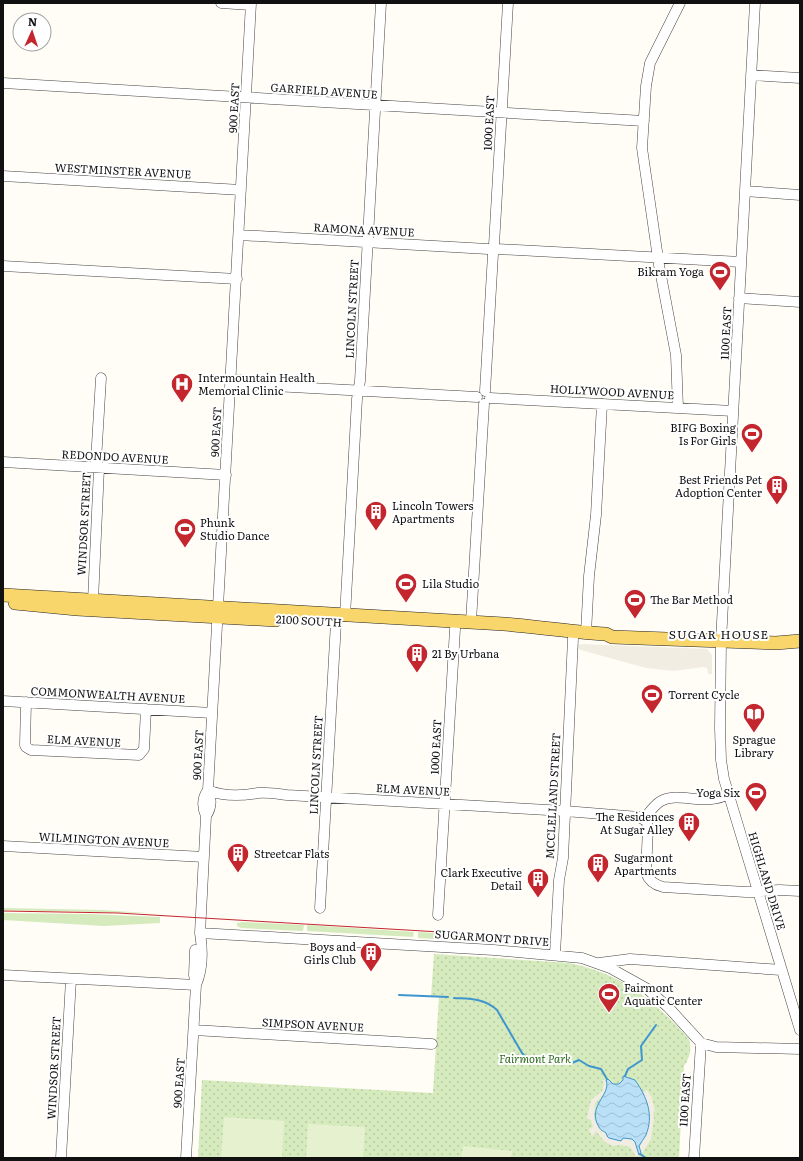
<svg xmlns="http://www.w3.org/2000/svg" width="803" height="1161" font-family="Literata,serif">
<defs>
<pattern id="park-dots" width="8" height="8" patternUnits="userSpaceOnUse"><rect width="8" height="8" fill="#d5ebbd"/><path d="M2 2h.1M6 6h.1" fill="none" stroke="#b6c8a1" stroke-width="1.8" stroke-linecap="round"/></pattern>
<pattern id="water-waves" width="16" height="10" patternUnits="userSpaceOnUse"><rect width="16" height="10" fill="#b9e0f7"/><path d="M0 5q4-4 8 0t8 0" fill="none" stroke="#9ebfd3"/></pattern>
</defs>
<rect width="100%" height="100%" fill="#fffdf5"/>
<!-- park -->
<path fill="url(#park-dots)" d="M434,954L569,963C622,974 653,999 689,1039C692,1048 690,1058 684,1066L679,1158H198L202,1080L433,1093L439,997L431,996Z"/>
<!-- garden -->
<path fill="#d5ebbd" d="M3,908L102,910L161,914C108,911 56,912 3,910Z
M3,913L89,914L160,917V923L104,926L3,920Z
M243,922L304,925L303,931L241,928L237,926V923Z
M307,925L414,932L413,937L307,931Z
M418,932L453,934L505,943L418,938Z"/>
<!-- pitch -->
<path fill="#e6f2cf" d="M224,1117L284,1121L282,1158H221Z
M308,1124L365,1127L363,1158H306Z
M463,1146L512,1151L511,1158H461Z"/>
<!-- plaza -->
<path fill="#f1ede2" d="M582,644L707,649L712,655V674H708L707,668L704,667L673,671L646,668L577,649L578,645Z
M602,1080H606L607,1087L602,1096L595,1103L594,1118L600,1130L606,1134V1136L609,1138L619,1141L626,1138L634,1141L639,1155L636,1157L630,1147L621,1145L613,1146L605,1142L596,1131L592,1137L590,1132L589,1129L593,1127L591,1120L587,1118L591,1100L602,1091L604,1084Z
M647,1090L652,1098L655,1111L653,1112L654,1119L651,1139L642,1154L639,1146L646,1135L649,1118L648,1106L643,1093Z"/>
<!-- water -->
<path fill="url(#water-waves)" stroke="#3f96cf" d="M623,1076L635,1080C647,1097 654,1115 646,1135C644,1139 641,1142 639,1146L641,1153L639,1155L635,1142L632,1139L623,1138L621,1141L609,1138C607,1137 607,1135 606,1133C604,1131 601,1131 599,1127C586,1106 612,1095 606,1080L608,1079L613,1084H619L623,1080Z"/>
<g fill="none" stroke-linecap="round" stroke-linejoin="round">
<!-- stream -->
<path stroke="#3f96cf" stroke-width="2" d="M399,995L448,997
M454,998C470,999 484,998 497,1010L522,1053L530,1062L572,1063L579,1060L589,1066L601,1069L607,1079
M625,1076L628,1069L642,1060L641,1046L656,1025
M640,1154L646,1158"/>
<!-- minor casing -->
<g stroke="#444" stroke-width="11">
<path id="minor" d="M221,3L251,5
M755,3L721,641L720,728L721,760L724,779L800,1030
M751,75L800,78
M3,83L644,121
M3,176L241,190
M745,191L800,195
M239,235L488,249
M494,245L508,3
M498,249L741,262
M3,266L237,279
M739,298L800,302
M231,379L251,381L255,385
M231,388H251L255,385L477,397
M485,391L493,254
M490,398L733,411
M678,408L676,355L659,265L642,148L646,86L650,63L680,3
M3,462L226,475
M93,601L99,468L96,461L101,378
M345,616L357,399L360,381L381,3
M471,622L484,404
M586,633L589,576L596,515L602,404
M3,701L212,713
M26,702L25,745L26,747L31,750L139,755L144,749L146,709
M208,790C224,797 241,796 258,793C267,792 278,794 287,795L565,811L639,817L646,821L648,827L646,873C649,881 655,885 663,887L746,892L779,890L800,891
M206,816C212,807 212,799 208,790L251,3
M644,819C649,813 654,805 661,801C679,791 706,807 728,794
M3,846L204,857
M320,908L336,622
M438,915L455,629
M200,933L494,950L582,958L610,968L646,988L668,1007L701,1043L716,1047L800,1049
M195,950L194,975L196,985
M555,954L559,880L563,858L573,638
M599,963L630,959L781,970
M3,975L196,985
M194,1030L432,1044
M61,1158L71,979
M186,1158L196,985C203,969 203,951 200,933L206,816C202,807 202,798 208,790
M694,1158L701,1043"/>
</g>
<!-- major casing -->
<g stroke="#222" stroke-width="14">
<path id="major" d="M3,595L504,624C538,627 572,632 606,634L612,637L776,643L800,641
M15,603L77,609L276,620"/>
</g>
<!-- minor -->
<use href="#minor" stroke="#fff" stroke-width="10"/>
<!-- major -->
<use href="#major" stroke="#f9d66b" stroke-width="13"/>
<!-- tram -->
<path stroke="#c4262e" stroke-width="1" d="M3,911L118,913L542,938"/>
</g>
<!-- icons -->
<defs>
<g id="stadium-pin" transform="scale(1.15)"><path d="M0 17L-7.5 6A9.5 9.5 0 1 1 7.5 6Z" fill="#c4262e" stroke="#fff"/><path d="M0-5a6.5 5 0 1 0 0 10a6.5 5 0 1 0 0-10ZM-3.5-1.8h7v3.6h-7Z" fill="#fff"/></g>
<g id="hospital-pin" transform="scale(1.15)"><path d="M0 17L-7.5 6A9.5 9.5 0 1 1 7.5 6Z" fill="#c4262e" stroke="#fff"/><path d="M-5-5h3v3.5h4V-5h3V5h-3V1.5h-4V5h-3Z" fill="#fff"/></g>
<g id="building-pin" transform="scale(1.15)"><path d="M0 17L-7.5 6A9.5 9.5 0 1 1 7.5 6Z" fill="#c4262e" stroke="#fff"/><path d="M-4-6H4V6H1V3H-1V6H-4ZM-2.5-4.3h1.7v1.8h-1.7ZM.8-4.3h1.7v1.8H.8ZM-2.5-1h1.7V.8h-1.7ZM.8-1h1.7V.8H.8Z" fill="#fff"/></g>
<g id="library-pin" transform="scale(1.15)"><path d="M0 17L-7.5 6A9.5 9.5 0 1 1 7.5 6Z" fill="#c4262e" stroke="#fff"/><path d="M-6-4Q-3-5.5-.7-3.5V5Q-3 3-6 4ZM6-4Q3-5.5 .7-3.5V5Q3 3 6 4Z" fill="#fff"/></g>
</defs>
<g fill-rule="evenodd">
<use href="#stadium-pin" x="720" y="272"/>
<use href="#hospital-pin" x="182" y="384"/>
<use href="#stadium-pin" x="752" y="434"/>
<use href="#building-pin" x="777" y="486"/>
<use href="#building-pin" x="376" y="512"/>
<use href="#stadium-pin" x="185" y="529"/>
<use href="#stadium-pin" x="406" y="584"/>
<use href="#stadium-pin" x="635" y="600"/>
<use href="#building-pin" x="417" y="654"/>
<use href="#stadium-pin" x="652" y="695"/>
<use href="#library-pin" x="754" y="714"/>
<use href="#stadium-pin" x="756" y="793"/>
<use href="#building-pin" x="689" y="823"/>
<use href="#building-pin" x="238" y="854"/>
<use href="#building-pin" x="598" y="864"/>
<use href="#building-pin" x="538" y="879"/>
<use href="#building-pin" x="371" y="953"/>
<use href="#stadium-pin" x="609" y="994"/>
</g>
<g text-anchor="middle" stroke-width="4" stroke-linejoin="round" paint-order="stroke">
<!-- street labels -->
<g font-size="11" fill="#111" stroke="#fff">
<text transform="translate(324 91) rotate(4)" y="4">GARFIELD AVENUE</text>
<text transform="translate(234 108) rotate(-87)" y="4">900 EAST</text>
<text transform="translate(489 123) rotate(-87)" y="4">1000 EAST</text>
<text transform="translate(123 171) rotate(3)" y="4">WESTMINSTER AVENUE</text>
<text transform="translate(364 230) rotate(3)" y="4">RAMONA AVENUE</text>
<text transform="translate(352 309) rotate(-87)" y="4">LINCOLN STREET</text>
<text transform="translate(726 333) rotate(-87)" y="4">1100 EAST</text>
<text transform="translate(612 392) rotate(3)" y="4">HOLLYWOOD AVENUE</text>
<text transform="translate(216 432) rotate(-87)" y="4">900 EAST</text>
<text transform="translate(115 457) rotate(3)" y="4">REDONDO AVENUE</text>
<text transform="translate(84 524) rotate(-87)" y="4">WINDSOR STREET</text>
<text transform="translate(309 621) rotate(3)" y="4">2100 SOUTH</text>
<text transform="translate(108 695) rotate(3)" y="4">COMMONWEALTH AVENUE</text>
<text transform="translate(84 741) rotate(3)" y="4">ELM AVENUE</text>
<text transform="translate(436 747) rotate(-87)" y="4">1000 EAST</text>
<text transform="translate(198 755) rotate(-87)" y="4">900 EAST</text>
<text transform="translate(316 765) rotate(-87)" y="4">LINCOLN STREET</text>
<text transform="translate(413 790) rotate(3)" y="4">ELM AVENUE</text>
<text transform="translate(553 796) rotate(-87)" y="4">MCCLELLAND STREET</text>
<text transform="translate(104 840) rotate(3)" y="4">WILMINGTON AVENUE</text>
<text transform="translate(767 881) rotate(73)" y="4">HIGHLAND DRIVE</text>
<text transform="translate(492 938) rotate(4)" y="4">SUGARMONT DRIVE</text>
<text transform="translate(313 1025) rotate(3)" y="4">SIMPSON AVENUE</text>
<text transform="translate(54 1068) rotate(-87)" y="4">WINDSOR STREET</text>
<text transform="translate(179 1083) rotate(-86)" y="4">900 EAST</text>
<text transform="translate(685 1100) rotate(-86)" y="4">1100 EAST</text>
</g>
<!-- poi labels -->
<g font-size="11" fill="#111" stroke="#fff" text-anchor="start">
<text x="704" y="276" text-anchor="end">Bikram Yoga</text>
<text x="198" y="382">Intermountain Health<tspan x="198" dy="13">Memorial Clinic</tspan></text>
<text x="736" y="432" text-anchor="end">BIFG Boxing<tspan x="736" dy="13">Is For Girls</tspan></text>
<text x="762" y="484" text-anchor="end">Best Friends Pet<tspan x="762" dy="13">Adoption Center</tspan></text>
<text x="392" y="510">Lincoln Towers<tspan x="392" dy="13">Apartments</tspan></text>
<text x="200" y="527">Phunk<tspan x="200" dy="13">Studio Dance</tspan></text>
<text x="422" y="588">Lila Studio</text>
<text x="650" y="604">The Bar Method</text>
<text x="432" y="658">21 By Urbana</text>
<text x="668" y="699">Torrent Cycle</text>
<text x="754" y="744" text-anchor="middle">Sprague<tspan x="754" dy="13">Library</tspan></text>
<text x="740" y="797" text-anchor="end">Yoga Six</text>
<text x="674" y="821" text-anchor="end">The Residences<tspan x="674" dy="13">At Sugar Alley</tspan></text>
<text x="254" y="858">Streetcar Flats</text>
<text x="614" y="862">Sugarmont<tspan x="614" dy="13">Apartments</tspan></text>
<text x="522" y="877" text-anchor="end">Clark Executive<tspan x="522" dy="13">Detail</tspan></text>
<text x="356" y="951" text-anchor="end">Boys and<tspan x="356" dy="13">Girls Club</tspan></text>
<text x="624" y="992">Fairmont<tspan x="624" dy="13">Aquatic Center</tspan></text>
</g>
<!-- park labels -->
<g font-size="11" font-style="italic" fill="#2f6b1f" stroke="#fff">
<text x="535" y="1063">Fairmont Park</text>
</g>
<!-- neighbourhood labels -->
<g font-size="12" letter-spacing="1" fill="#111" stroke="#fff">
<text x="719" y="639">SUGAR HOUSE</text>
</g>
</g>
<!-- border -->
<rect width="803" height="1161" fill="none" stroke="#111111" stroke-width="8"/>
<!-- north arrow -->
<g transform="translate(32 32) rotate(3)"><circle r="19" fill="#ffffff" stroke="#a0a0a0"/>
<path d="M0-3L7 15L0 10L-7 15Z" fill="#c4262e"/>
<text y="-6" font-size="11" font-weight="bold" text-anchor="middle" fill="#111111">N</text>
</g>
</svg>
